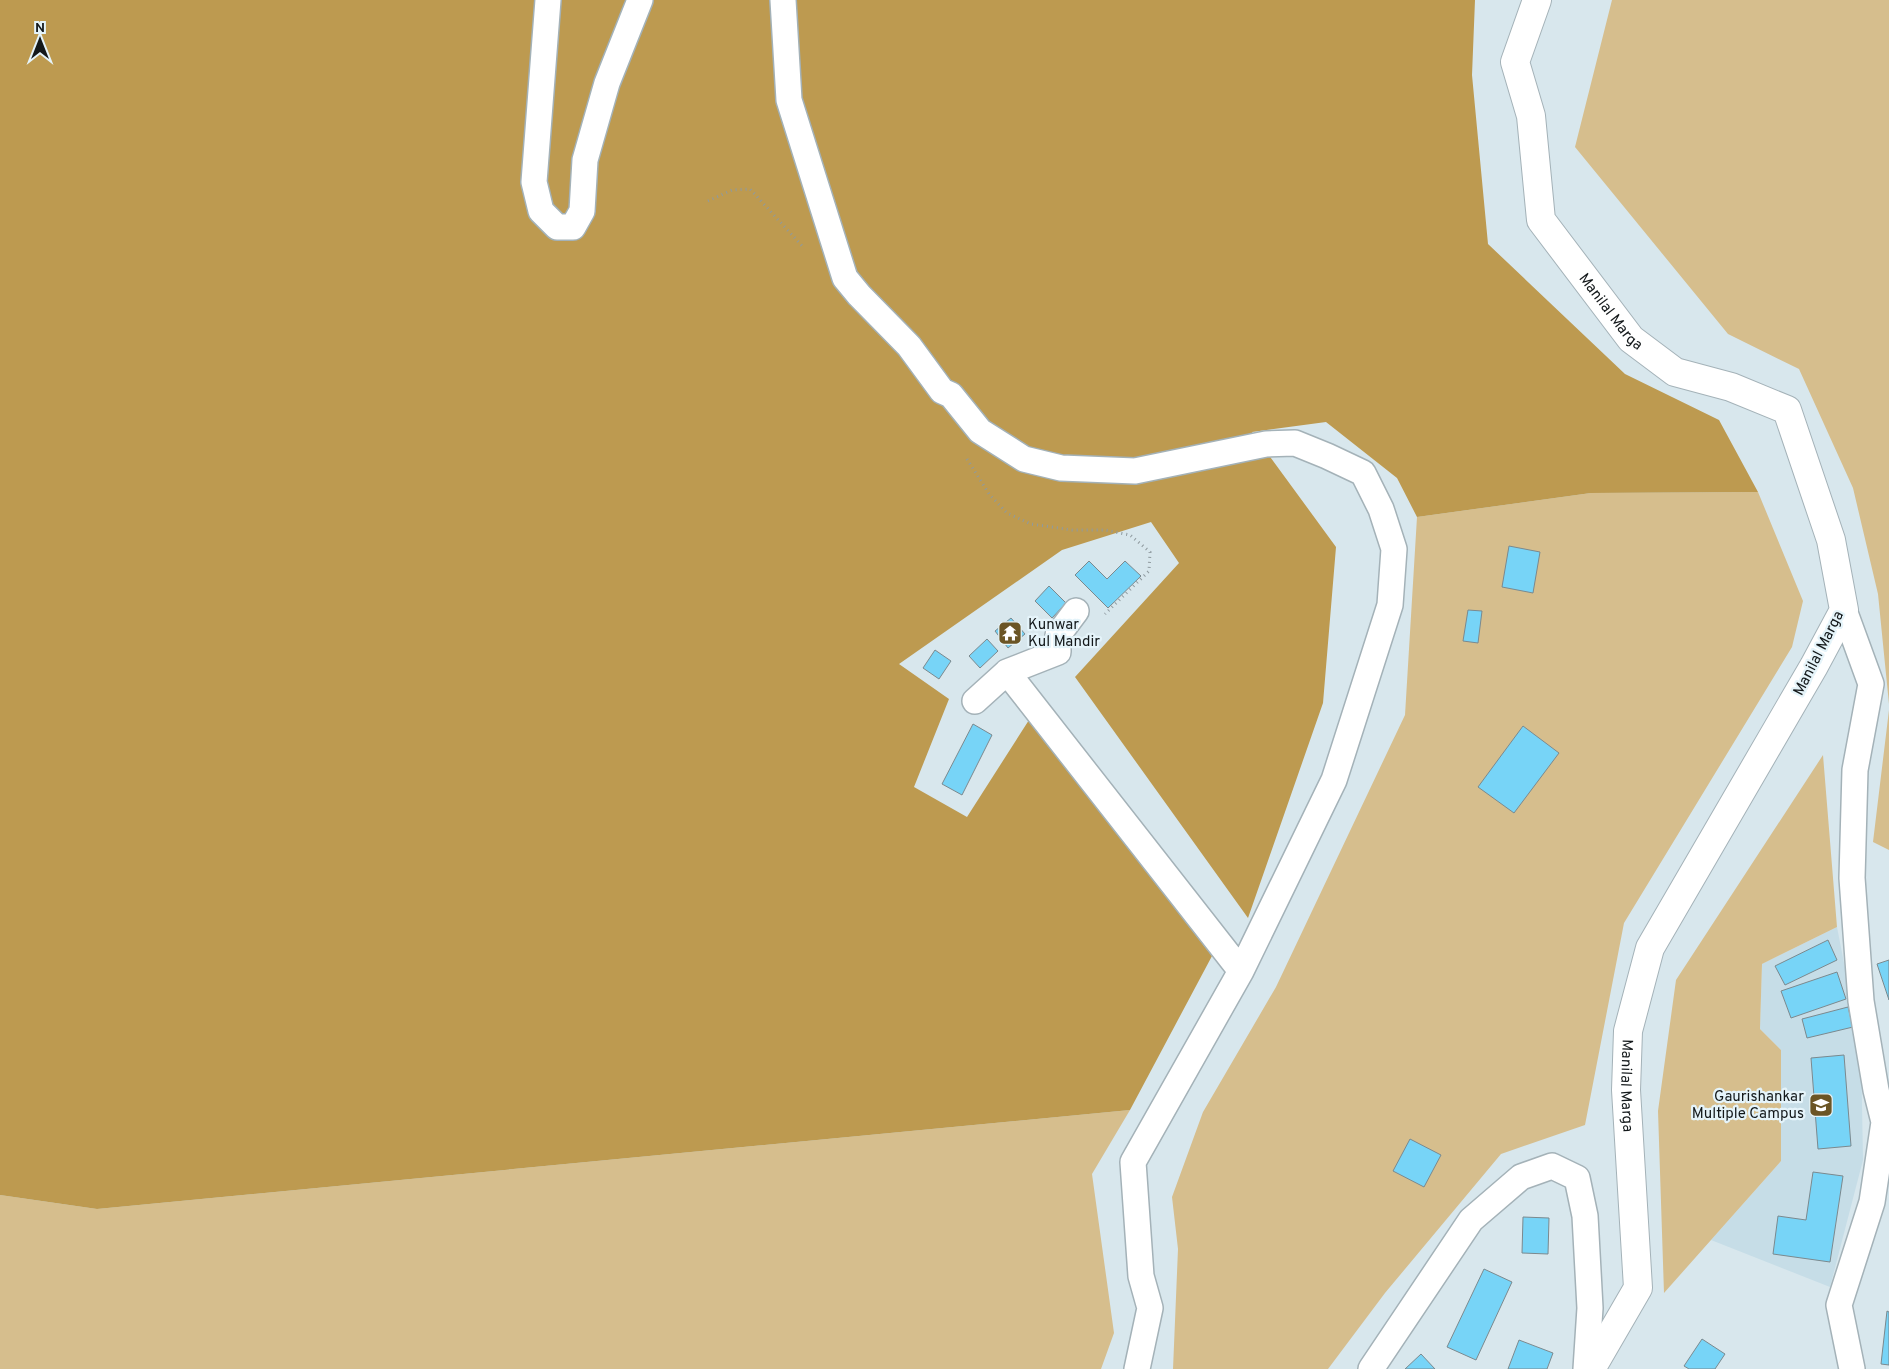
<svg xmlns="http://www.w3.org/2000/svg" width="1889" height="1369" font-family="Overpass,sans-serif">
<rect width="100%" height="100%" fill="#d8e7ed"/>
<!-- built -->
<path fill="#c6dde7" d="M1837,927L1861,1050L1863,1160L1830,1287L1711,1240L1781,1161V1050L1760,1029L1762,964Z"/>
<!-- green -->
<path fill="#d6be8d" d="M1612,0H1889V704L1878,594L1853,488L1799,369L1728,334L1575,147Z
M1758,492L1803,601L1792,647L1624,923L1585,1125L1501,1154L1385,1293L1328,1369H1173L1178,1249L1172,1197L1203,1112L1276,987L1405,715L1417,517L1591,493Z
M1889,710V850L1873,842Z
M1823,755L1837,927L1762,964L1760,1029L1781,1050V1161L1664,1293L1658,1111L1676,980Z
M1130,1110L1092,1174L1114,1333L1101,1369H0V1195L97,1209Z"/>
<!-- forest -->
<path fill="#bd9a50" d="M0,0H1475L1472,75L1488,244L1625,374L1719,420L1758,492L1591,493L1417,517L1397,478L1326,422L1252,432L1336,547L1323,703L1248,918L1075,677L1179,563L1151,522L1062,550L899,664L949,699L914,787L967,817L1029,720L1212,956L1130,1110L97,1209L0,1195Z"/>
<!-- building -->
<path fill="#77d4f7" stroke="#7b898e" d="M1509,546L1540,552L1533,593L1502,587Z
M1089,561L1107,579L1125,561L1141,576L1108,608L1075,575Z
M1049,586L1066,603L1052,618L1035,601Z
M1468,610L1482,611L1478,643L1463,641Z
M1011,618L1025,634L1008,648L995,631Z
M987,639L998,651L980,668L969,656Z
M935,650L951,661L939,679L923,668Z
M973,724L992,735L962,795L942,784Z
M1523,726L1559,753L1514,813L1478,787Z
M1828,940L1837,960L1785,985L1775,966Z
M1889,960V1000L1877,964Z
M1837,972L1846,999L1791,1018L1781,991Z
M1848,1007L1853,1027L1807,1038L1802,1019Z
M1844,1055L1851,1146L1818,1149L1811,1058Z
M1410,1139L1441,1155L1424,1187L1393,1171Z
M1813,1172L1843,1176L1830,1262L1773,1254L1778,1216L1806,1220Z
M1523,1217L1549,1218L1548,1254L1522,1253Z
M1484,1269L1512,1282L1476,1360L1447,1347Z
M1887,1311L1889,1312V1365L1881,1364Z
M1702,1339L1725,1354L1715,1369H1689L1684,1366Z
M1519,1340L1553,1353L1547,1369H1508Z
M1421,1354L1435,1369H1405Z"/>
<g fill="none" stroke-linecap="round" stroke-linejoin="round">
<!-- street casing -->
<g stroke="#a4b2b8" stroke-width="28">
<path id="street" d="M548,0L534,182L541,211L557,227H573L582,211L585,160L607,83L640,0
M783,0L789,100L845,278L859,295L909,346L942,391L951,395L980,431L1024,459L1061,468L1135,471L1266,444L1295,443L1327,456L1363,473L1381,509L1394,549L1390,605L1334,780L1241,971L1133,1162L1141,1276L1150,1308L1137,1369
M1844,610L1871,684L1855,770L1852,878L1861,1001L1876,1090L1884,1122L1872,1202L1839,1305L1852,1369
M1007,672L1058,652V635L1076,611
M975,701L1007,672L1241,971
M1371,1369L1471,1220L1521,1177L1552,1166L1577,1178L1585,1216L1590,1308L1586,1369"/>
</g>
<!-- secondary casing -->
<g stroke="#a4b2b8" stroke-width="30">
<g id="secondary">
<path id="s1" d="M1537,0L1515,62L1531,116L1541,220L1631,339L1675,372L1731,387L1787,410L1831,540L1844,610L1814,666L1650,948L1628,1031L1626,1090L1638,1288L1591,1369"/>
</g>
</g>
<!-- path -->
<path stroke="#8f9a9f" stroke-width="3" stroke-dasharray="1 4" stroke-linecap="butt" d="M708,201L732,190L750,189L804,248
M967,459L989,494L1007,513L1031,524L1072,530H1105L1130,535L1150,552L1149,571L1105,614"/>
<!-- street -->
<use href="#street" stroke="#fff" stroke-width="25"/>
<!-- secondary -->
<use href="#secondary" stroke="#fff" stroke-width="28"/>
</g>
<!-- icons -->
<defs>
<g id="temple-square" transform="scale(1.25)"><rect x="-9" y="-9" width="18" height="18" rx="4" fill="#6b5525" stroke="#e5f4fa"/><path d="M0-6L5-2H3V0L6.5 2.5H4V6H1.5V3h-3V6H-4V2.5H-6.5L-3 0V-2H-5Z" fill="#fff"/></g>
<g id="university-square" transform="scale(1.25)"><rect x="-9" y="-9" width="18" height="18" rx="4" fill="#6b5525" stroke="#e5f4fa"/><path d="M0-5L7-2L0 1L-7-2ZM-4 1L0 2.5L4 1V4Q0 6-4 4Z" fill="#fff"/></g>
</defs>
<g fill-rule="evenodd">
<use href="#temple-square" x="1010" y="633"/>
<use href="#university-square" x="1821" y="1105"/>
</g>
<g text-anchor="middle" stroke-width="4.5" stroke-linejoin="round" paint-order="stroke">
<!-- street labels -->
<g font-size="15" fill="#13181a" stroke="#e5f4fa">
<text dy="5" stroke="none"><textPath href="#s1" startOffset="342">Manilal Marga</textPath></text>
<text transform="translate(1818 653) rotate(-63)" y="5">Manilal Marga</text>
<text dy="5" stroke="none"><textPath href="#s1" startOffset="1288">Manilal Marga</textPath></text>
</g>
<!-- poi labels -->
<g font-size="15" fill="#13181a" stroke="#e5f4fa" text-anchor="start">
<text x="1028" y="629">Kunwar<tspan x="1028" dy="17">Kul Mandir</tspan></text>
<text x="1804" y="1101" text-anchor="end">Gaurishankar<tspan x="1804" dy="17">Multiple Campus</tspan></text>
</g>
</g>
<!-- north arrow -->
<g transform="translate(40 40)" stroke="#e5f4fa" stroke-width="4" paint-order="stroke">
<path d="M0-4L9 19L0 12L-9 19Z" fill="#13181a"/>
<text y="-8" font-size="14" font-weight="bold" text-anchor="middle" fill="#13181a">N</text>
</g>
</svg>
